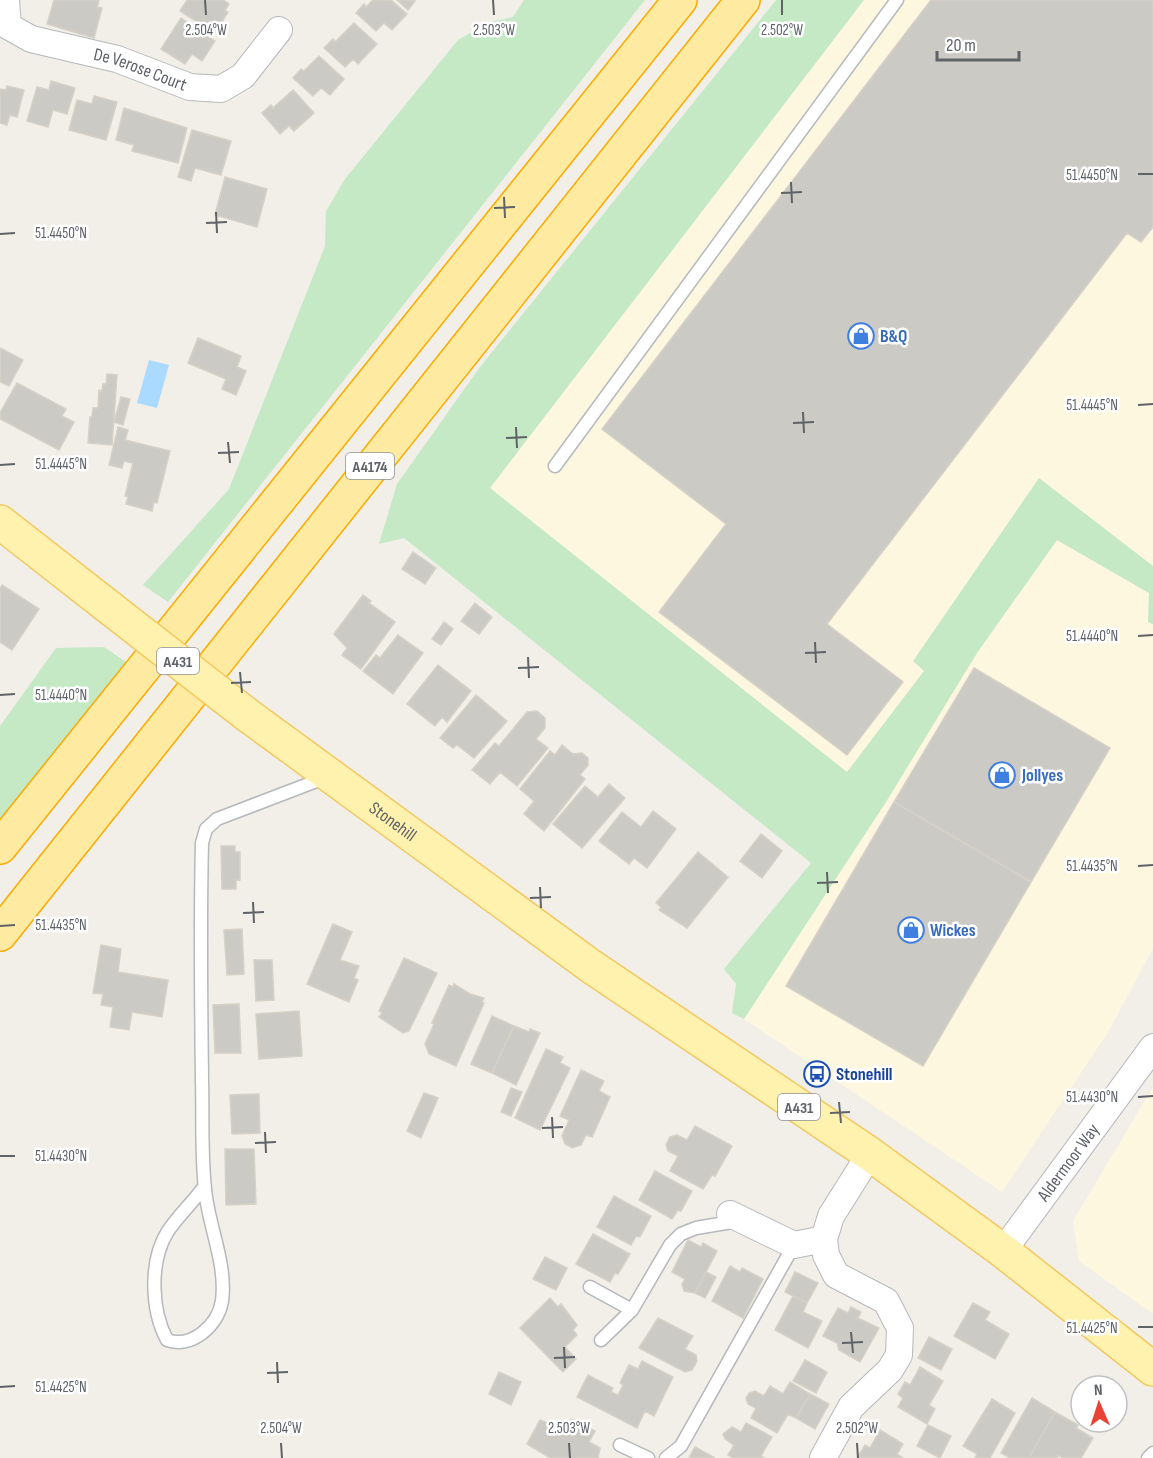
<svg xmlns="http://www.w3.org/2000/svg" width="1153" height="1458" font-family="'Sofia Sans Condensed',sans-serif">
<rect width="100%" height="100%" fill="#f1efe8"/>
<!-- commercial -->
<path fill="#fef7e0" d="M864,0H1153V566L1039,479L914,660L924,671L847,773L490,488Z
M1057,540L1149,593L1148,621L1153,624V948L1110,1029L1002,1192L744,1019L886,802L977,653Z
M1153,1087V1314L1079,1261L1073,1221Z"/>
<!-- green -->
<path fill="#c5e8c5" d="M524,0H645L168,602L143,585L229,489L325,246L326,211L345,179L458,40L490,22L513,17Z
M776,0H864L490,488L847,772L924,671L913,661L1039,478L1153,566V624L1148,622L1149,593L1057,540L977,653L886,802L744,1019L732,1013L736,984L724,969L811,863L404,538L379,544L397,484L480,367Z
M104,647L126,662L0,821V726L56,648Z"/>
<!-- water -->
<path fill="#aadaff" d="M149,360L169,365L157,408L137,403Z"/>
<!-- building -->
<path fill="#cccac5" stroke="#d6d1c6" stroke-width="1.5" d="M54,0H99L97,7L102,8L94,38L47,24Z
M187,0H223L229,4L225,10L228,12L217,30L211,31L180,11Z
M373,0H391L407,14L392,30L384,23L376,31L356,13L364,4L366,7Z
M397,0H414L415,1L408,10Z
M931,0H1153V227L1141,242L1127,233L827,624L903,682L847,755L659,612L726,524L602,429Z
M181,18L215,41L202,61L192,54L185,64L161,49Z
M354,23L377,44L358,64L353,59L345,67L324,48L333,39L335,42Z
M319,56L344,79L330,95L321,88L313,96L293,78L301,69L304,71Z
M51,81L75,88L67,114L53,110L48,127L27,121L37,87L49,90Z
M7,86L24,90L17,117L10,115L7,125L0,123V89L6,90Z
M293,90L314,113L294,131L289,126L280,134L262,113L271,105L273,108Z
M94,96L117,102L106,140L69,130L77,100L92,104Z
M124,108L187,128L178,163L132,151L134,145L116,140Z
M192,130L231,141L221,175L195,168L191,181L178,177Z
M225,177L267,189L257,227L215,215Z
M198,338L241,356L237,367L246,371L236,395L222,389L226,379L188,363Z
M0,348L23,360L9,386L0,382Z
M107,374L117,375L112,445L88,443L90,417H92L93,408H98L99,390L102,391L103,384H106Z
M17,383L66,409L62,416L74,422L59,450L0,419V413Z
M121,397L130,399L123,425L114,422Z
M118,427L128,430L125,440L170,451L157,503L154,502L152,511L126,504L128,497L125,496L133,463L124,461L122,468L109,465Z
M413,552L436,568L425,584L402,569Z
M2,585L39,609L12,650L0,642V589Z
M363,595L371,601L369,603L395,622L361,669L342,655L347,648L334,634Z
M475,603L492,617L479,634L461,621Z
M444,622L453,629L441,645L432,639Z
M398,635L423,653L393,694L363,671L376,655L380,658Z
M438,665L471,691L447,722L442,717L435,726L407,704Z
M974,668L1110,748L1031,882L894,802Z
M476,695L507,721L474,758L457,745L453,748L440,738Z
M537,711L545,718V728L536,739L548,748L517,786L500,772L490,784L472,770L495,743L499,746L527,712Z
M562,745L573,754L582,753L588,758V765L580,775L585,779L544,831L524,814L534,801L520,789L550,751L555,755Z
M609,784L625,798L582,848L553,824L585,786L598,797Z
M894,802L1031,882L923,1066L786,986Z
M653,811L676,829L647,868L634,858L629,864L599,841L622,812L641,827Z
M761,834L782,851L762,878L740,861Z
M221,846H235V852H240V880H236V889H222Z
M698,852L728,877L687,928L659,910L661,907L656,903Z
M333,924L352,932L340,960L359,966L354,978L358,980L349,1002L307,984Z
M242,929L244,974L227,975L224,930Z
M101,945L121,949L118,972L168,980L162,1017L132,1012L129,1030L110,1027L113,1007L101,1005L103,994L93,993Z
M404,958L437,973L409,1031L403,1033L379,1017L382,1013L379,1011Z
M254,960H272L274,1000L256,1001Z
M454,984L470,994L484,998L482,1002L484,1003L456,1066L429,1054L425,1044L434,1024L432,1023L449,985L453,987Z
M239,1004L241,1053H215L213,1005Z
M299,1011L302,1056L259,1059L256,1014Z
M492,1016L514,1026L492,1073L471,1064Z
M514,1026L529,1032L530,1029L540,1033L516,1085L492,1073Z
M546,1049L563,1057L560,1063L570,1068L540,1130L515,1118Z
M581,1070L604,1081L599,1091L610,1097L592,1137L586,1135L581,1145L572,1148L565,1144L562,1136L569,1120L560,1116Z
M511,1088L522,1092L511,1116L501,1112Z
M424,1093L438,1098L421,1138L407,1131Z
M259,1094L260,1133L232,1134L230,1095Z
M695,1126L732,1146L715,1176L712,1175L703,1189L670,1171L678,1156L668,1151L666,1145L670,1137L677,1135L687,1140Z
M225,1149H254L256,1204L226,1205Z
M655,1171L692,1191L681,1211L678,1210L672,1219L639,1200Z
M614,1196L651,1216L640,1237L636,1236L631,1245L597,1227Z
M593,1234L630,1254L618,1274L615,1273L610,1282L576,1264Z
M688,1240L701,1247L703,1243L717,1251L695,1293L684,1291L682,1284L685,1279L672,1272Z
M545,1257L567,1268L556,1290L533,1279Z
M730,1266L740,1272L742,1268L763,1279L743,1318L712,1301Z
M706,1272L716,1277L705,1298L695,1293Z
M795,1272L818,1283L807,1303L785,1292Z
M793,1296L807,1303L803,1312L822,1321L808,1348L775,1330Z
M550,1298L558,1307L561,1304L577,1325L573,1330L577,1335L565,1347L576,1359L563,1372L520,1328Z
M973,1303L990,1312L985,1320L1009,1334L995,1359L954,1336Z
M851,1307L861,1312L858,1318L879,1328L860,1362L839,1350L837,1343L823,1336L838,1308L848,1313Z
M658,1318L693,1336L685,1349L696,1355L697,1361L692,1370L685,1372L639,1348Z
M929,1337L952,1349L941,1370L918,1358Z
M805,1360L827,1372L816,1393L793,1381Z
M642,1361L673,1377L654,1416L645,1411L637,1428L577,1397L588,1375L613,1388L611,1392L618,1395L623,1385L620,1383L629,1365L638,1369Z
M920,1367L943,1381L929,1405L935,1409L927,1424L898,1407L903,1398L898,1394L905,1382L910,1385Z
M499,1372L521,1382L511,1405L489,1394Z
M790,1382L810,1394L796,1418L788,1414L777,1433L751,1418L756,1408L748,1404L746,1398L749,1393L755,1391L764,1396L770,1386L783,1394Z
M810,1394L829,1404L815,1429L796,1418Z
M1032,1398L1055,1412L1029,1458H1010L1001,1453Z
M992,1399L1015,1413L990,1458H975L977,1454L963,1446Z
M1055,1412L1078,1425L1076,1428L1093,1438L1081,1458H1063L1058,1455L1057,1458H1029Z
M571,1419L595,1431L589,1442L600,1448L598,1458H550L527,1444L540,1420L566,1430Z
M746,1423L772,1437L761,1456L765,1458H733L728,1455L734,1445L725,1439L723,1434L732,1427L741,1432Z
M928,1425L951,1436L940,1458L917,1446Z
M880,1430L903,1444L897,1454L903,1458H857L865,1445L870,1448Z
M695,1447L715,1458H689Z"/>
<g fill="none" stroke-linecap="round" stroke-linejoin="round">
<!-- service casing -->
<g stroke="#b5b8bc" stroke-width="15">
<path id="service" d="M555,466L897,0
M204,1187C193,1202 178,1216 168,1231C149,1261 151,1310 167,1340C191,1349 218,1326 222,1301C227,1263 208,1225 205,1189C201,1153 203,1116 202,1080C201,1001 200,922 202,843L206,829L217,819L327,777
M590,1287L632,1310
M601,1340L632,1310L670,1245L681,1234L696,1228L738,1221
M620,1445L648,1458
M666,1458L681,1446L794,1245
M1148,1458L1153,1453"/>
</g>
<!-- minor casing -->
<g stroke="#b5b8bc" stroke-width="28">
<g id="minor">
<path id="s1" d="M6,0L8,26L31,39L117,59L190,87L221,89L243,76L279,30"/>
<path d="M730,1214L794,1245L824,1239"/>
<path id="s2" d="M1003,1251L1153,1047"/>
<path d="M823,1458L851,1407L890,1370L899,1355L900,1328L886,1301L836,1275L826,1255L824,1239L831,1216L870,1154"/>
</g>
</g>
<!-- primary casing -->
<g stroke="#f2c960" stroke-width="36">
<g id="primary">
<path d="M0,522L110,608"/>
<path id="s3" d="M246,714L592,967L870,1154L1003,1251L1153,1369"/>
</g>
</g>
<!-- trunk casing -->
<g stroke="#f9ab00" stroke-width="36">
<path id="trunk" d="M0,847L680,0
M0,934L743,0"/>
</g>
<!-- service -->
<use href="#service" stroke="#fff" stroke-width="12"/>
<!-- minor -->
<use href="#minor" stroke="#fff" stroke-width="26"/>
<!-- primary -->
<use href="#primary" stroke="#fff2af" stroke-width="33"/>
<!-- trunk -->
<use href="#trunk" stroke="#feeaa1" stroke-width="33"/>
<!-- primary-bridge casing -->
<g stroke="#f2c960" stroke-width="36" stroke-linecap="butt">
<path id="primary-bridge" d="M110,608L246,714"/>
</g>
<!-- primary-bridge -->
<use href="#primary-bridge" stroke="#fff2af" stroke-width="33"/>
</g>
<!-- ticks -->
<path fill="none" stroke="#5f6368" stroke-width="2" d="M205,0L206,15M493,0L494,15M782,0V15M1138,174H1153M791,182L792,203M781,193L802,192M504,197L505,218M494,208L515,207M216,212L217,233M206,223L227,222M0,234L15,233M1138,405L1153,404M803,412L804,433M793,423L814,422M516,427L517,448M506,438L527,437M228,442L230,463M218,453L239,452M0,465L15,464M1138,636L1153,635M815,642L816,663M805,653L826,652M528,657L529,678M518,668L539,667M240,672L242,693M231,683L251,682M0,695L15,694M1138,866L1153,865M827,872L828,893M817,883L838,882M540,887L541,908M530,898L551,897M253,902L254,923M243,913L264,912M0,926L15,925M1138,1097L1153,1096M839,1102L841,1123M830,1113L850,1112M552,1117L553,1138M542,1128L563,1127M265,1132L266,1153M255,1143L276,1142M0,1156H15M1138,1327H1153M851,1332L853,1353M842,1343L863,1342M564,1347L565,1368M554,1358L575,1357M277,1362L278,1383M267,1373L288,1372M0,1387L15,1386M281,1443L282,1458M569,1443L570,1458M857,1443L858,1458"/>
<!-- icons -->
<defs>
<g id="shop-ring" transform="scale(1.35)"><circle r="9.5" fill="#fff" stroke="#3f7fe0" stroke-width="1.5"/><path d="M-5-2.5h2.3a2.7 3.5 0 0 1 5.4 0H5L5.5 6h-11ZM-1.5-2.5h3a1.5 2.3 0 0 0-3 0Z" fill="#3f7fe0"/></g>
<g id="bus-ring" transform="scale(1.35)"><circle r="9.5" fill="#fff" stroke="#1a4fb4" stroke-width="1.5"/><path d="M-5-6H5V4H4V6H2V4H-2V6H-4V4H-5ZM-3.5-4V0h7V-4ZM-3.5 1.2v1.5H-2V1.2ZM2 1.2v1.5H3.5V1.2Z" fill="#1a4fb4"/></g>
</defs>
<g fill-rule="evenodd">
<use href="#shop-ring" x="861" y="336"/>
<use href="#shop-ring" x="1002" y="775"/>
<use href="#shop-ring" x="911" y="930"/>
<use href="#bus-ring" x="817" y="1074"/>
</g>
<g text-anchor="middle" stroke-width="5" stroke-linejoin="round" paint-order="stroke">
<!-- shield labels -->
<g fill="#fff" stroke="#8f9295" stroke-width="1.5">
<rect x="346" y="453" width="48" height="26" rx="4.5"/>
<rect x="157" y="648" width="42" height="26" rx="4.5"/>
<rect x="778" y="1094" width="42" height="26" rx="4.5"/>
</g>
<g font-size="16" font-weight="bold" fill="#5f6368">
<text x="370" y="472">A4174</text>
<text x="178" y="667">A431</text>
<text x="799" y="1113">A431</text>
</g>
<!-- street labels -->
<g font-size="18" fill="#5f6368" stroke="#fff">
<text dy="6" stroke="none"><textPath href="#s1" startOffset="166">De Verose Court</textPath></text>
<text dy="6" stroke="none"><textPath href="#s3" startOffset="182">Stonehill</textPath></text>
<text dy="6" stroke="none"><textPath href="#s2" startOffset="110">Aldermoor Way</textPath></text>
</g>
<!-- shop labels -->
<g font-size="18" font-weight="bold" fill="#366cbe" stroke="#fff" text-anchor="start">
<text x="880" y="342">B&amp;Q</text>
<text x="1022" y="781">Jollyes</text>
<text x="930" y="936">Wickes</text>
</g>
<!-- transit labels -->
<g font-size="18" font-weight="bold" fill="#164399" stroke="#fff" text-anchor="start">
<text x="836" y="1080">Stonehill</text>
</g>
</g>
<g font-size="15" text-anchor="middle" fill="#5f6368" stroke="#fff" stroke-width="5" stroke-linejoin="round" paint-order="stroke">
<text x="206" y="35">2.504°W</text>
<text x="494" y="35">2.503°W</text>
<text x="782" y="35">2.502°W</text>
<text x="1092" y="180">51.4450°N</text>
<text x="61" y="238">51.4450°N</text>
<text x="1092" y="410">51.4445°N</text>
<text x="61" y="469">51.4445°N</text>
<text x="1092" y="641">51.4440°N</text>
<text x="61" y="700">51.4440°N</text>
<text x="1092" y="871">51.4435°N</text>
<text x="61" y="930">51.4435°N</text>
<text x="1092" y="1102">51.4430°N</text>
<text x="61" y="1161">51.4430°N</text>
<text x="1092" y="1333">51.4425°N</text>
<text x="61" y="1392">51.4425°N</text>
<text x="281" y="1433">2.504°W</text>
<text x="569" y="1433">2.503°W</text>
<text x="857" y="1433">2.502°W</text>
</g>
<!-- north arrow -->
<g transform="translate(1099 1404) rotate(357)"><circle r="28" fill="#ffffff" stroke="#bfc1c3" stroke-width="1.5"/>
<path d="M0-4.5L10 22L0 15L-10 22Z" fill="#ea4335"/>
<text y="-9" font-size="16" font-weight="bold" text-anchor="middle" fill="#5f6368">N</text>
</g>
<!-- scale -->
<path d="M937 51v9h82v-9" fill="none" stroke="#5f6368" stroke-width="3"/>
<text x="946" y="51" font-size="18" fill="#5f6368" stroke="#ffffff" stroke-width="4.5" paint-order="stroke">20 m</text>
</svg>
